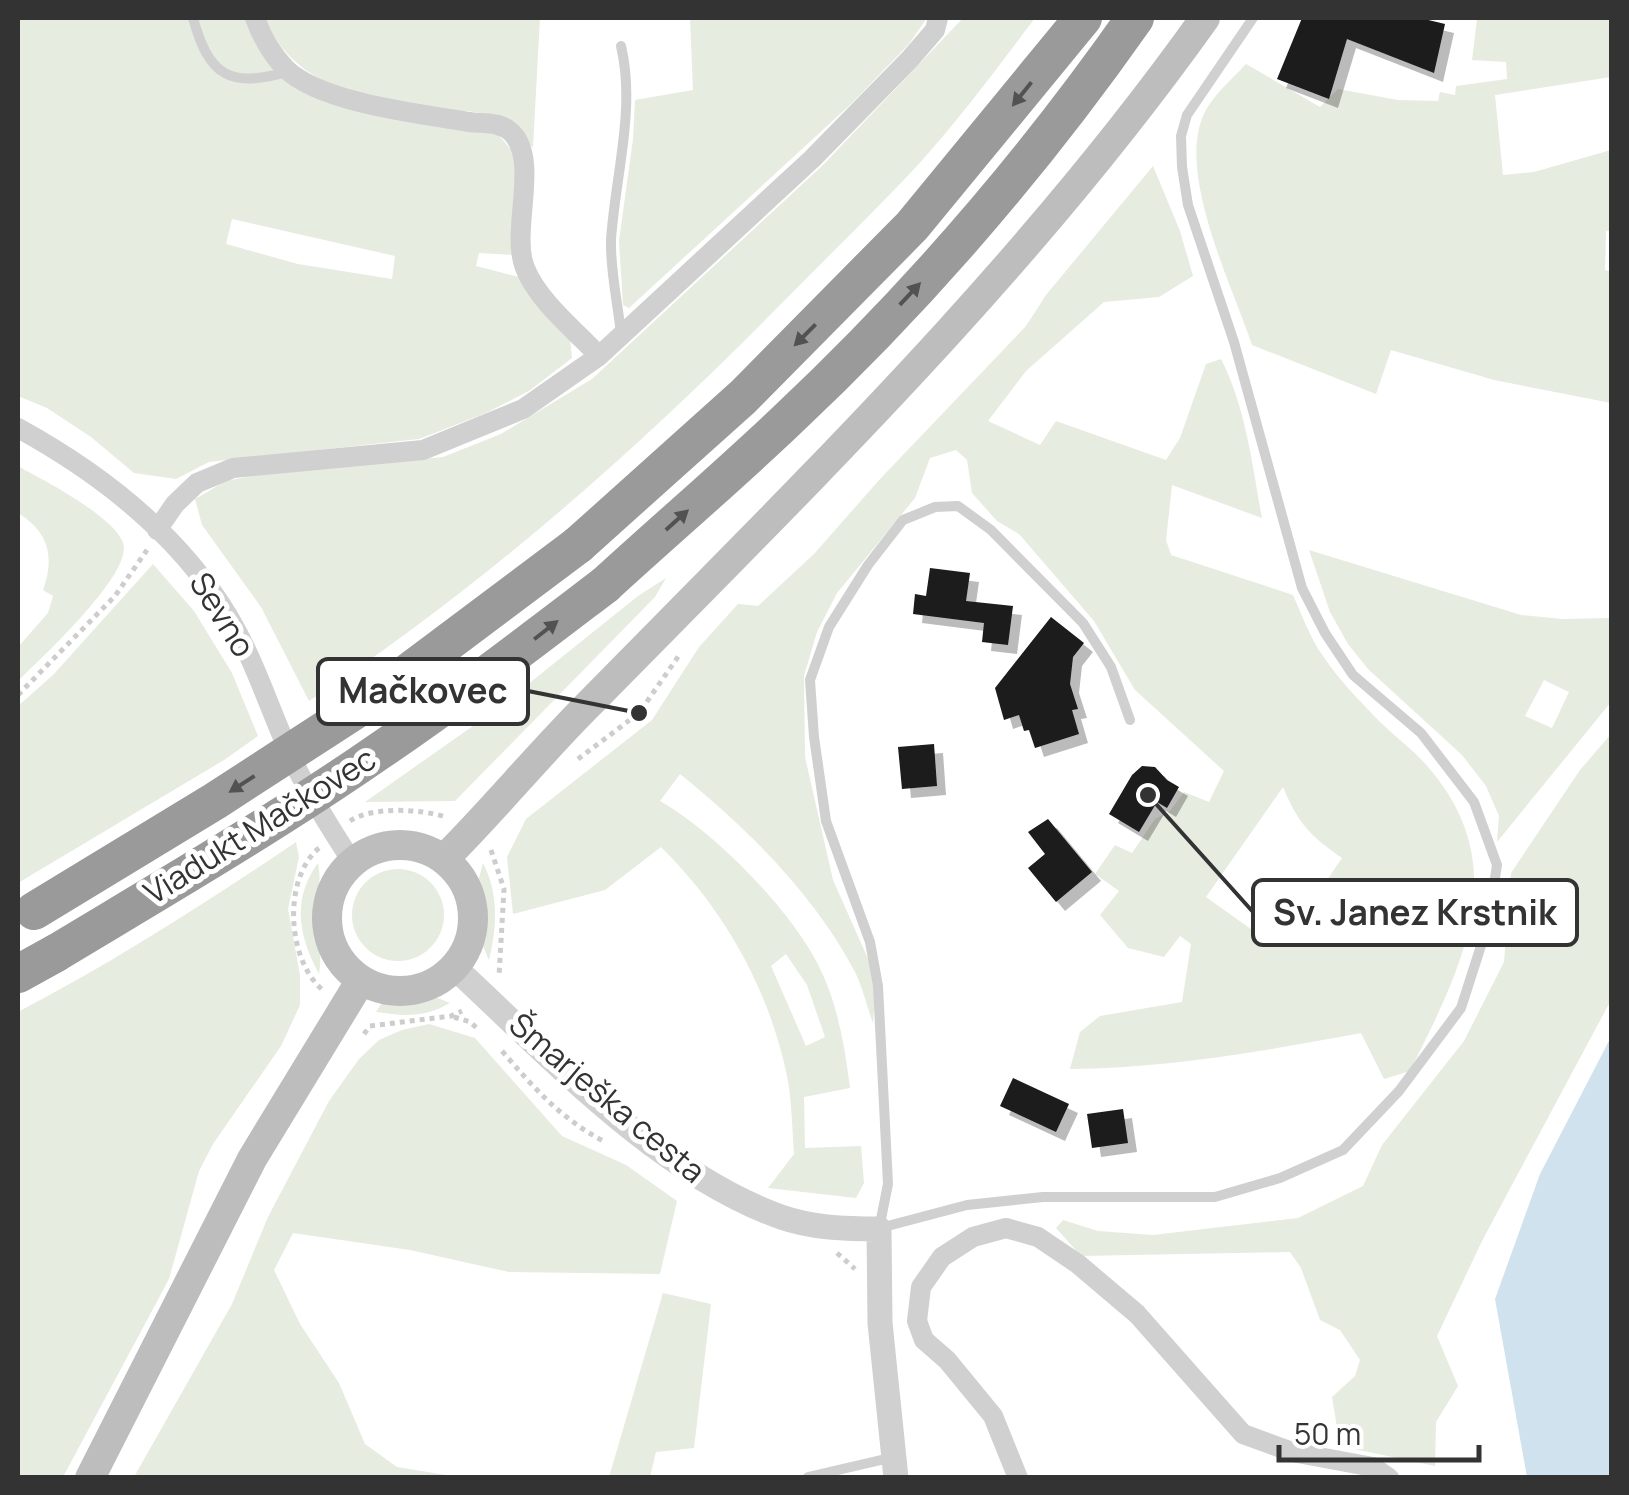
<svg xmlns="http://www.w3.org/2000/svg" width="1629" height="1495" font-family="Manrope,sans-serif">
<defs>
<filter id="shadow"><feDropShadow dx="9" dy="9" stdDeviation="0" flood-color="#0004"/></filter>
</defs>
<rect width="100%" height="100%" fill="#fff"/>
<!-- green -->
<path fill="#e6ecdf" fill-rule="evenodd" d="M18,18H251L292,82L496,132L515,154L517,255L479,253L476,266L519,277L570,338L572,358L529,391L486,413L419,439L209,462L176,479L134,473L91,437L47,408L18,396ZM232,219L395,256L392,279L298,264L226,244Z
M266,18H540L533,147C515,140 500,117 481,113C466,110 450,111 434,109C370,101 290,86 266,18Z
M690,18H927L909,44L852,103L629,308L623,305L619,241L633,139L635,100L693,90Z
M963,18H1035C998,67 959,120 917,166C874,212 828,256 784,301C638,449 483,587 309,701L261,607L202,525L195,499L226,481L256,475L443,457L501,434L592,379L823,165Z
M1611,18V77L1495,95L1503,175L1534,172L1611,150V231H1606L1605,270L1612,272L1611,403L1494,380L1391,350L1376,394L1252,345C1232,284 1170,162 1209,105C1219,90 1234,77 1246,64L1320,107L1338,89L1398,100L1438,101L1440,92L1455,95L1456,86L1507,79L1506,62L1472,60L1477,19Z
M1153,166L1180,231L1193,276L1159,297L1104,302L1026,371L988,421L1040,445L1056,421L1166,460L1180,438L1206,364L1221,359C1246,408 1252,464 1262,518L1172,485L1166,540L1171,555L1293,595C1302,615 1310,638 1323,656C1338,679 1359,700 1378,720C1396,738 1418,753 1433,773C1514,872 1459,972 1410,1071L1384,1079L1361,1033C1265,1051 1167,1068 1070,1069L1080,1032L1100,1016L1182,1002L1191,944L1180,936L1164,957L1128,948L1100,915L1119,891L1095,874L1115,845L1132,853L1155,819L1170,811L1184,792L1209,802L1224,771L1135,690L1094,621L1019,534L997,521L972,493L967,460L956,450L930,458L915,498L837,593L817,632L804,676L805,757L833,880L869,961L875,999L873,1023C867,1007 863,988 855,972C815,895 747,828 680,774L660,801C715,832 798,916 823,975C839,1011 845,1049 850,1088L804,1097L805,1148L861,1146L864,1183L856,1198L768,1188L794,1154C792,1128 792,1101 787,1076C769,989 724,909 661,847L605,890L513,914L507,857L526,819L652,720L699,647L738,604L758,606L814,554L880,479L1026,326L1046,295ZM1283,787C1298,823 1310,836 1342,858L1297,924L1269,942L1206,897ZM786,954L807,985L825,1037L806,1046L771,966Z
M18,466C43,480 114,516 123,543C134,573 40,659 18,681V647L48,613L53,596L43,590C55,557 49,532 18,513Z
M1309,550L1521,615L1563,619L1611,618V702L1497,842L1499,816L1486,786L1462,755L1368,669L1348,644L1330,612ZM1544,680L1569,692L1552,728L1525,716Z
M153,564L194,611L232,673L258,736L224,760L18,883V706L53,675Z
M666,578L655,597L455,801L365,802L497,709L638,596Z
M1611,734V1000L1483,1239L1437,1336L1458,1386L1436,1422L1435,1466L1340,1446L1332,1397L1355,1376L1360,1360L1340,1330L1320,1320L1301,1268L1290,1252L1081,1256L1056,1228L1063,1220L1098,1231L1153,1235L1298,1218L1363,1186L1382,1145L1464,1041L1504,962L1511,873L1580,770Z
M296,842L299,857L288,909L300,975V1005L281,1046L213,1144L199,1171L169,1279L63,1477H18V1012C114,962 206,903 296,842Z
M318,863C323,889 314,903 317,927C319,944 322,956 319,974C299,937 291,900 318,863Z
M483,863C499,894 497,927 489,960L480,939L484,917L476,889Z
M352 915a46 46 0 1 1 92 0a46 46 0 1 1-92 0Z
M428,994L450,1003C424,1018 404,1016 376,1012L383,1001Z
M429,1024L475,1038L562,1136L626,1165L677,1201L660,1274L509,1272L410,1250L293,1233L274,1270L300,1324L339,1383L365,1444L397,1467L458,1477H134L232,1304L268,1217L329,1101L359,1059L379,1040L402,1030Z
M663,1293L711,1304L694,1448L656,1452L650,1477H609Z"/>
<!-- water -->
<path fill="#cfe2ee" d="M1611,1037V1477H1527L1495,1299L1540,1174Z"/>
<!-- building -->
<path fill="#1a1a1a" filter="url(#shadow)" d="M1302,18H1420L1445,24L1434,73L1347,39L1329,99L1277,79Z
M930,568L970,573L966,601L1013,606L1008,645L982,642L984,623L913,614L915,594L926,596Z
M1051,617L1084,643L1073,657L1070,684L1078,709L1072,710L1079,734L1035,748L1029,730L1024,731L1019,715L1004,720L995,688Z
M934,744L937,786L902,789L898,747Z
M1142,766L1155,767L1167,780L1179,787L1167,808L1157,802L1139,832L1109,814L1132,775Z
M1048,819L1092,872L1056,902L1028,868L1045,854L1028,832Z
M1013,1078L1069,1104L1056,1132L1000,1106Z
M1123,1109L1128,1143L1092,1148L1087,1114Z"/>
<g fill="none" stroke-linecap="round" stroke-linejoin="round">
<!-- path -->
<path stroke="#cdcdcd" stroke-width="5" stroke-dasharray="5 5" stroke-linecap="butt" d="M18,695L115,596L147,550
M578,759L639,713L680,654
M350,821C373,806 421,809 446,817
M319,848C282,879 287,962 324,991
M491,850L504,889L499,976
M454,1017L470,1022L479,1030
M364,1034L370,1026L451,1016L462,1011
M502,1051C534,1088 561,1119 605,1142
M837,1253L855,1269"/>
<!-- service -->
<path stroke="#d0d0d0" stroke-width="10" d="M193,18C209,76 229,88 287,72
M621,334C618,304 610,270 611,240C615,177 636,109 621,46
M880,1228L967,1205L1043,1197H1215L1280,1178L1343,1150L1399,1091L1461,1008L1488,924L1497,865L1474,802L1421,733L1353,675L1325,633L1302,588L1234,342L1188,205L1182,167L1181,136L1187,115L1253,18
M879,1229L888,1184L878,986L870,942L826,821L814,737L810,680L829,627L868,565L903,520L935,507L958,506L991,530L1083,623L1111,667L1130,720
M808,1477L894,1457"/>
<!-- minor -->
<path stroke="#d0d0d0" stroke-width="20" d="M255,18C262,37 271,54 286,69C321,103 421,114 469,122C484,124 500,121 512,133C540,162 510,231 525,268C538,301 575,330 599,356
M18,428C102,474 180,535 230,619C257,665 272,717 295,765C312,799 332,831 353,863
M157,530L175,504L197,483L233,468L423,450L523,409L599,356L812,159L910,59L935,30L938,18
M1018,1478L993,1416L947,1360L924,1340L917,1321L921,1287L942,1257L973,1237L1006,1228L1038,1237L1078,1264L1137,1314L1243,1434L1292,1452L1373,1467L1389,1478"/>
<!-- tertiary -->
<path stroke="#d0d0d0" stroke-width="25" d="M454,967C549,1055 658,1173 781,1217C812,1228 846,1229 879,1229L880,1323L896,1478"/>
<!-- secondary -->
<path stroke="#bdbdbd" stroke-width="30" d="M327 918a73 73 0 1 1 146 0a73 73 0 1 1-146 0Z
M444,859C494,809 539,754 589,704C806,483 1025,271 1205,18
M90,1478L252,1159L361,980"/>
<!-- motorway -->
<path stroke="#9a9a9a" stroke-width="38" d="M578,545L743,397L912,226L1083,18
M605,585C665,530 727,477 786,421C915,300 1034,162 1135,18
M18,974L56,953"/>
<!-- motorway-bridge -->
<path stroke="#9a9a9a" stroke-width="38" d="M34,911L215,801L374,698L578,545
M56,953C164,888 274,824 378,752C456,699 530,642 605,585"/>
</g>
<!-- one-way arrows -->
<defs><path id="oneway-solid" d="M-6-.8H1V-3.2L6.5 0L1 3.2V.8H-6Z" transform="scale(2.5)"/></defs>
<g fill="#525252">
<use href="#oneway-solid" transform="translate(1022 94) rotate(129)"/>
<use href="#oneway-solid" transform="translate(910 294) rotate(-47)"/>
<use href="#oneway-solid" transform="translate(805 335) rotate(135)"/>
<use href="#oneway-solid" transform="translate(677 520) rotate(-42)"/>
<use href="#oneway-solid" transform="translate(546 630) rotate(-38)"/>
<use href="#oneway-solid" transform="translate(242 784) rotate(147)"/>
</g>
<g text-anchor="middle" stroke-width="10" stroke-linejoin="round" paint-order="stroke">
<!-- street labels -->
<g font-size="32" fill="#333" stroke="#fff">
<text transform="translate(222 615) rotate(58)" y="11">Sevno</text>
<text transform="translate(260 826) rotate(-32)" y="11">Viadukt Mačkovec</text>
<text transform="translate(607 1098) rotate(40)" y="11">Šmarješka cesta</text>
</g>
</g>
<!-- callouts -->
<path fill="none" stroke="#333" stroke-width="4" d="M639 713L528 691M1148 795L1253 912"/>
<g fill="#333" stroke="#fff" stroke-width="4">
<circle cx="639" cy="713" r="10"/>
<circle cx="1148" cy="795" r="10"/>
</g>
<g fill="#fff" stroke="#333" stroke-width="4">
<rect x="318" y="659" width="210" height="65" rx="10"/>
<rect x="1253" y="880" width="324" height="65" rx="10"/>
</g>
<g font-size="35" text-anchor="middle" font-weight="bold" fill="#333">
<text x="423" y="703">Mačkovec</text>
<text x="1415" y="925">Sv. Janez Krstnik</text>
</g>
<!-- border -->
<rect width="1629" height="1495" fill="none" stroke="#333333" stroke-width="40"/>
<!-- scale -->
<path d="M1279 1445v15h200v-15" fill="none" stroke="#333333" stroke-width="5"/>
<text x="1294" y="1445" font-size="30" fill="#333333" stroke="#ffffff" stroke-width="8" paint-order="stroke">50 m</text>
</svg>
